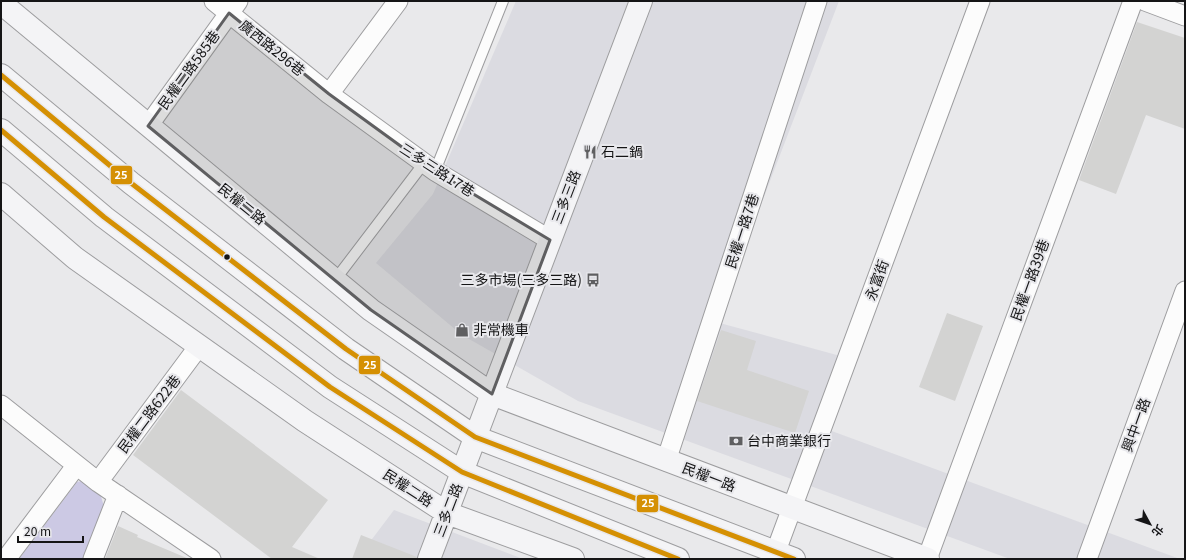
<svg xmlns="http://www.w3.org/2000/svg" width="1186" height="560" font-family="Georgia,'Noto Sans TC',serif">
<rect width="100%" height="100%" fill="#e9e9eb"/>
<!-- built -->
<path fill="#dbdbe1" d="M516,1H839L716,322L855,360L829,430L1180,559H1010L578,401L462,335L376,263L433,194Z
M394,510L523,559H357Z"/>
<!-- green -->
<path fill="#ccc9e4" d="M85,480L100,493L105,510L85,559H19L77,482Z"/>
<!-- building -->
<path fill="#d3d3d2" d="M1137,22L1185,38V129L1146,115L1116,194L1079,180Z
M947,313L983,326L955,401L919,387Z
M721,330L756,341L747,370L809,391L795,433L697,401Z
M181,390L328,500L292,547L320,559H272L133,455Z
M118,526L138,535L137,537L189,559H105Z
M361,535L417,557V559H352Z"/>
<g fill="none" stroke-linecap="round" stroke-linejoin="round">
<!-- lane casing -->
<g stroke="#9d9d9f" stroke-width="12">
<path id="lane" d="M435,171L503,1
M335,280L424,163"/>
</g>
<!-- street casing -->
<g stroke="#9d9d9f" stroke-width="21">
<path id="street" d="M214,1L329,94L435,171L550,240
M1145,1L1185,16
M329,94L398,1
M148,126L238,1
M1,405L98,482L211,559
M666,461L817,1
M98,482L199,346
M6,559L76,466
M93,559L118,495
M773,559L980,1
M927,559L1133,1
M1087,559L1185,291"/>
</g>
<!-- secondary casing -->
<g stroke="#9d9d9f" stroke-width="24">
<path id="secondary" d="M1,3L371,310L492,394L928,559
M1,75L131,183L346,349L475,437L794,559
M1,130L104,217L330,387L462,472L678,559
M1,194L75,258L305,421L447,513L573,559
M429,559L641,1"/>
</g>
<!-- lane -->
<use href="#lane" stroke="#fcfcfc" stroke-width="10"/>
<!-- street -->
<use href="#street" stroke="#fcfcfc" stroke-width="19"/>
<!-- secondary -->
<use href="#secondary" stroke="#f4f4f6" stroke-width="22"/>
<!-- bus-1 casing -->
<g stroke="#e8e8ec" stroke-width="8">
<path id="bus-1" d="M1,75L131,183L346,349L475,437L794,559
M1,130L104,217L330,387L462,472L678,559"/>
</g>
<!-- bus-1 -->
<use href="#bus-1" stroke="#d59003" stroke-width="5"/>
</g>
<!-- marked area -->
<path fill="#5f5f61" fill-opacity="0.2" stroke="#5f5f61" stroke-width="3" stroke-linejoin="round" d="M229,13L329,94L435,171L550,240L492,394L371,310L148,126Z"/>
<!-- icons -->
<defs>
<g id="restaurant-bare" transform="scale(1.08)"><path d="M-5-6h1v4h1v-4h1v4h1v-4h1v5L-1.5 .5V6h-2V.5L-5-1ZM5-6V6H3V1.5H1.5Q1.5-4 5-6Z" fill="#5f5f61" stroke="#e8e8ec" stroke-width="2.5" paint-order="stroke"/></g>
<g id="bus-bare" transform="scale(1.08)"><path d="M-5-6H5V4H4V6H2V4H-2V6H-4V4H-5ZM-3.5-4V0h7V-4ZM-3.5 1.2v1.5H-2V1.2ZM2 1.2v1.5H3.5V1.2Z" fill="#5f5f61" stroke="#e8e8ec" stroke-width="2.5" paint-order="stroke"/></g>
<g id="shop-bare" transform="scale(1.08)"><path d="M-5-2.5h2.3a2.7 3.5 0 0 1 5.4 0H5L5.5 6h-11ZM-1.5-2.5h3a1.5 2.3 0 0 0-3 0Z" fill="#5f5f61" stroke="#e8e8ec" stroke-width="2.5" paint-order="stroke"/></g>
<g id="bank-bare" transform="scale(1.08)"><path d="M-6-4H6V4H-6ZM0-2.3a2.3 2.3 0 1 0 0 4.6a2.3 2.3 0 1 0 0-4.6Z" fill="#5f5f61" stroke="#e8e8ec" stroke-width="2.5" paint-order="stroke"/></g>
</defs>
<g fill-rule="evenodd">
<use href="#restaurant-bare" x="590" y="152"/>
<use href="#bus-bare" x="593" y="280"/>
<use href="#shop-bare" x="462" y="330"/>
<use href="#bank-bare" x="736" y="441"/>
</g>
<!-- markers -->
<circle fill="#151516" stroke="#e8e8ec" stroke-width="1.5" cx="227" cy="257" r="3.5"/>
<g text-anchor="middle" stroke-width="4" stroke-linejoin="round" paint-order="stroke">
<!-- street labels -->
<g font-size="14" fill="#151516" stroke="#e8e8ec">
<text transform="translate(272 48) rotate(39)" y="5">廣西路296巷</text>
<text transform="translate(189 70) rotate(-54)" y="5">民權二路585巷</text>
<text transform="translate(437 170) rotate(33)" y="5">三多三路17巷</text>
<text transform="translate(566 197) rotate(-69)" y="5">三多三路</text>
<text transform="translate(242 204) rotate(39)" y="5">民權二路</text>
<text transform="translate(742 231) rotate(-72)" y="5">民權一路7巷</text>
<text transform="translate(877 280) rotate(-70)" y="5">永富街</text>
<text transform="translate(1030 280) rotate(-70)" y="5">民權一路39巷</text>
<text transform="translate(149 414) rotate(-53)" y="5">民權二路622巷</text>
<text transform="translate(1136 425) rotate(-70)" y="5">興中一路</text>
<text transform="translate(709 477) rotate(21)" y="5">民權一路</text>
<text transform="translate(408 488) rotate(33)" y="5">民權二路</text>
<text transform="translate(448 510) rotate(-69)" y="5">三多二路</text>
</g>
<!-- poi labels -->
<g font-size="14" fill="#151516" stroke="#e8e8ec" text-anchor="start">
<text x="601" y="157">石二鍋</text>
<text x="582" y="285" text-anchor="end">三多市場(三多三路)</text>
<text x="473" y="335">非常機車</text>
<text x="747" y="446">台中商業銀行</text>
</g>
</g>
<g stroke="#e8e8ec" stroke-width="1.5">
<rect x="110" y="165" width="23" height="20" rx="4" fill="#d59003"/>
<rect x="358" y="355" width="23" height="20" rx="4" fill="#d59003"/>
<rect x="636" y="494" width="23" height="19" rx="4" fill="#d59003"/>
</g>
<g font-size="11" text-anchor="middle" font-weight="bold" fill="#fff">
<text x="121" y="179">25</text>
<text x="370" y="369">25</text>
<text x="648" y="507">25</text>
</g>
<!-- border -->
<rect width="1186" height="560" fill="none" stroke="#151516" stroke-width="4"/>
<!-- north arrow -->
<g transform="translate(1150 524) rotate(130)" stroke="#e8e8ec" stroke-width="3" paint-order="stroke">
<path d="M0-3L7 15L0 10L-7 15Z" fill="#151516"/>
<text y="-6" font-size="11" font-weight="bold" text-anchor="middle" fill="#151516">北</text>
</g>
<!-- scale -->
<path d="M18 536v6h65v-6" fill="none" stroke="#151516" stroke-width="2"/>
<text x="24" y="536" font-size="12" fill="#151516" stroke="#e8e8ec" stroke-width="3" paint-order="stroke">20 m</text>
</svg>
